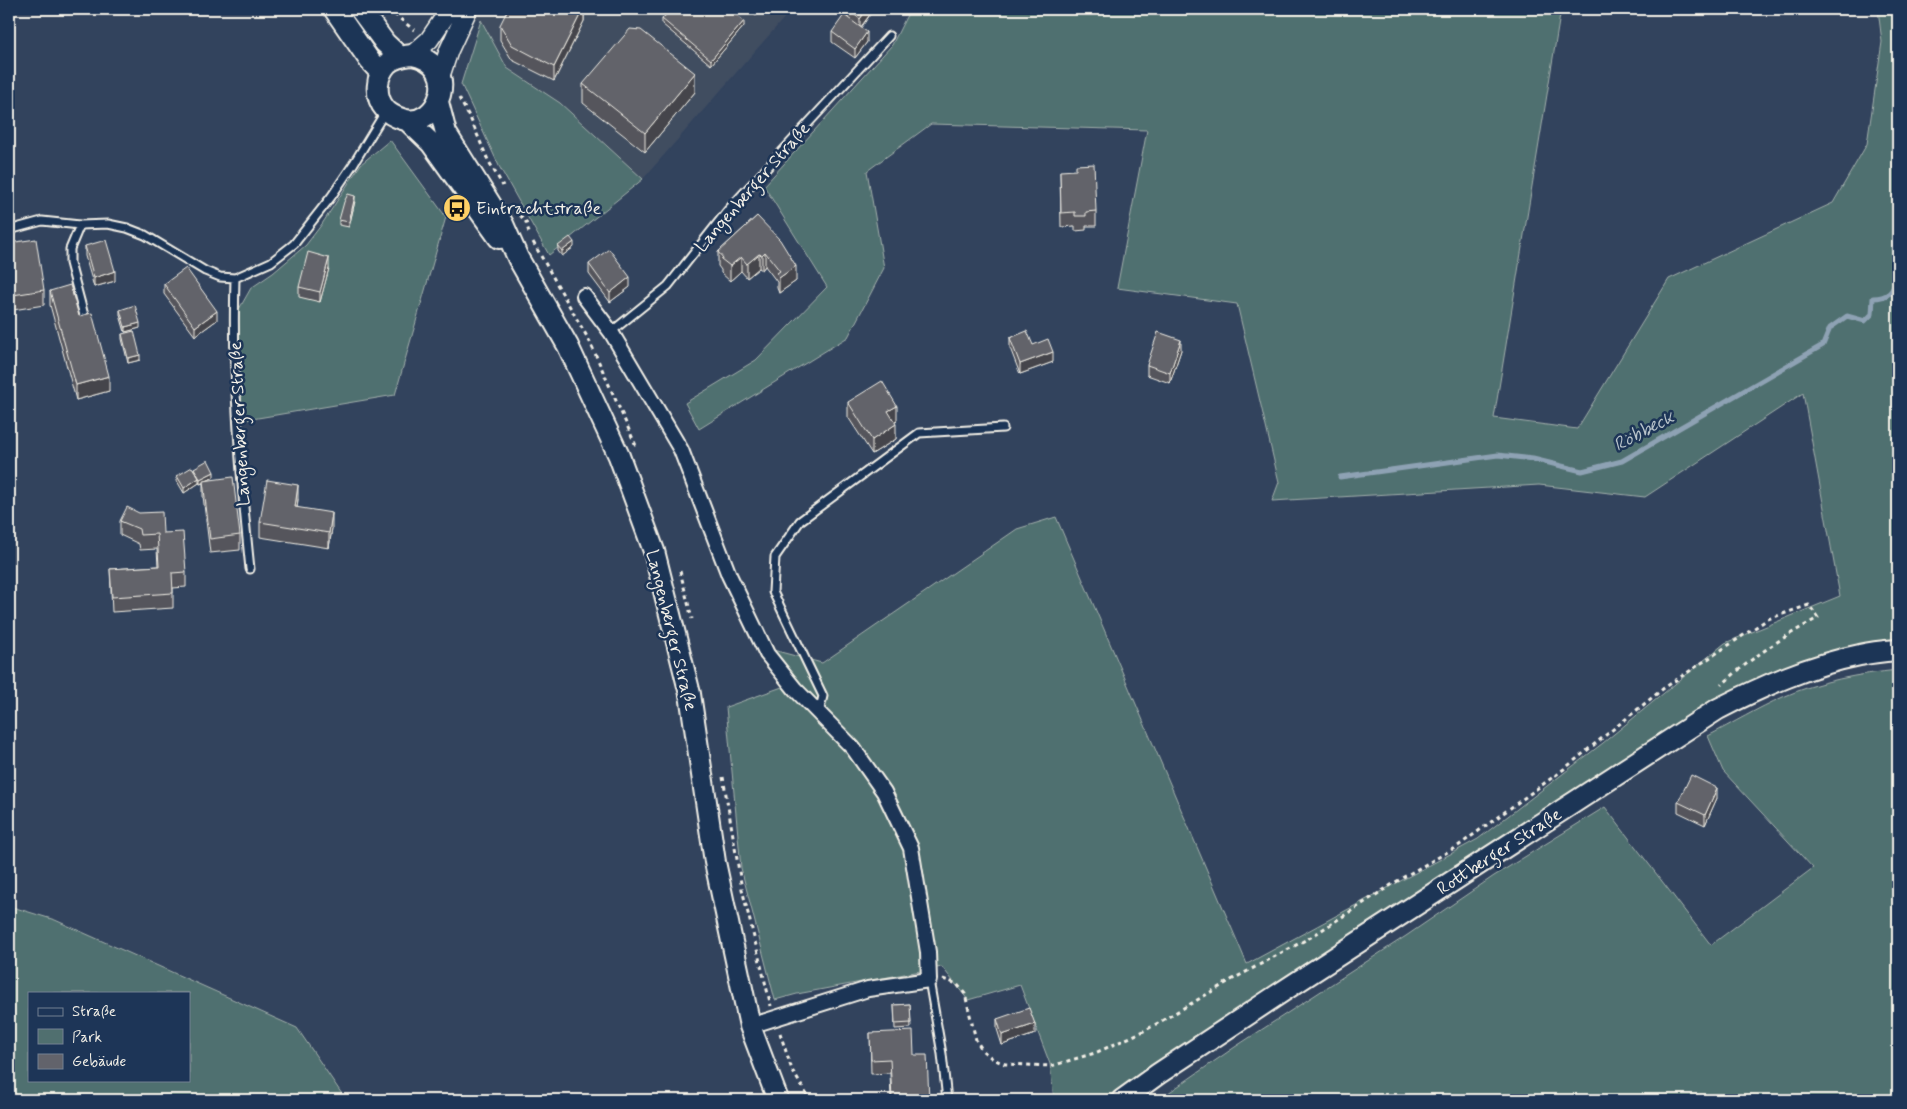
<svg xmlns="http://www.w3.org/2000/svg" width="1907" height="1109" font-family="Mynerve,sans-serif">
<rect width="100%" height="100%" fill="#32435d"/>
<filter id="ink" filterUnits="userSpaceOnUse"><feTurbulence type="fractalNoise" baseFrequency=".02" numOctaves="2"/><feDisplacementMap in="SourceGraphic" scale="10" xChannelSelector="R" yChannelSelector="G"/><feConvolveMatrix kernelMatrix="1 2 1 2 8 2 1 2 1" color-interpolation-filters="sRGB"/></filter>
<g filter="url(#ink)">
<!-- built -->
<path fill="#404d61" d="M438,9H792L643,179L560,103L507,68L481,20Z"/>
<!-- green -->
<path fill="#506f6f" stroke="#a2b0ac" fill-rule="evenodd" d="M910,9H1561L1494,418L1577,429L1669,279L1833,203L1867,144L1882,42L1878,9H1898V640L1857,647L1812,658L1776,671L1700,708L1519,828L1209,1028L1104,1100H1054L1050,1064L1020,985L968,1000L942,967L797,994L775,1000L741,868L726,707L799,681L773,650L822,663L1017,529L1056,517L1247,964L1478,839L1603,743L1725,643L1840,596L1803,393L1645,497L1539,485L1272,501L1279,482L1237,304L1117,288L1147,130L931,124L867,171L884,268L848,337L699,429L685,403L756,360L827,287L764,186L892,45Z
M481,20L507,68L560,103L643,179L549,255L499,166L461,84Z
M390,140L446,217L395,395L240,421L238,311L251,288L273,273L306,245L322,224L361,164Z
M1898,670V1100H1158L1235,1047L1406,936L1494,876L1605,807L1711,945L1813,868L1723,771L1708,736C1733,723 1758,708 1783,697C1819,681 1859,674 1898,670Z
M9,906L55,920L297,1028L346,1100H9ZM29,993H189V1080H29Z"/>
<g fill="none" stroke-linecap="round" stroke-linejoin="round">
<!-- stream -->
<path stroke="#8ea2b4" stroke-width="5" d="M1340,477L1498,455L1533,459L1582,471L1622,461L1823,345L1830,328L1847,316L1865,321L1872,314L1873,298C1887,298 1893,293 1896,279L1898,278"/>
<!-- service casing -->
<g stroke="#f4f1e8" stroke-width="11">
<path id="service" d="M80,225L70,249V263L86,323
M9,230L42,221L80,225L108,224L127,228L145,235L205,271L220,277L235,278L271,262L294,244L331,197L354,163L385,112
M235,278C232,376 240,472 250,569
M611,332L668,286L728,210L889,36
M819,713L823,696L773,592L775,557L800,521L919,433L1003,428
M929,980L942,1054L947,1100"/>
</g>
<!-- minor casing -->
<g stroke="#f4f1e8" stroke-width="18">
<path id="minor" d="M584,296L611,332L681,450L729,575L767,654L795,689L853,748L884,792L911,848L928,952L929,980L868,989L750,1026"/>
</g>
<!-- tertiary casing -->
<g stroke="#f4f1e8" stroke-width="21">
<path id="tertiary" d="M412,55L429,40L450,9
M440,77L449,50L468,9"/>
</g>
<!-- secondary casing -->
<g stroke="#f4f1e8" stroke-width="24">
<path id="secondary" d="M334,9L370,61L381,73
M360,9L385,43L400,57
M412,55C463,64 439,131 402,119C396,117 389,114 385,109C374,96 376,76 387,64C394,57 404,56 412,55Z
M438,102L446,133L503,224L518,258L568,346L619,456L654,551L690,694L715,862L750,1026L778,1100
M407,120L431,143L499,238
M1122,1100L1158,1074L1291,986L1718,709C1763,686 1810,665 1860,655C1872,652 1885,651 1898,650"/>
</g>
<!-- path -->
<path stroke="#f4f1e8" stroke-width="3" stroke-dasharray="4 4" stroke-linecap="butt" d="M388,9L414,30
M459,98L471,120L488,160L503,186
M520,215L526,222L530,236
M533,242L590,342L637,448
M680,571L692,619
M723,777L742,889L771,1006
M943,979L957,984L965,994L976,1040L983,1051L993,1059L1005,1064L1051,1066L1095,1053L1146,1030L1233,979L1311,937L1402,878L1458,846L1564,769L1664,688L1768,619L1809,605L1818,618C1783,637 1750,658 1722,685
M780,1033L792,1070L810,1100"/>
<!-- service -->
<use href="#service" stroke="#1d3557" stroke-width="7"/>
<!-- minor -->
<use href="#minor" stroke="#1d3557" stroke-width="14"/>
<!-- tertiary -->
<use href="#tertiary" stroke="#1d3557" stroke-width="18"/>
<!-- secondary -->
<use href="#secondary" stroke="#1d3557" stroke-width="20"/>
</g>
<!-- wall -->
<path fill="#54555c" stroke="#f4f1e8" d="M584,9V21L554,81L512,60L500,40V25Z
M671,9H743L737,16L744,26L711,65L662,24V19Z
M748,9H762L756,16Z
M850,9H874L861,28L867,42L855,58L832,42V32L848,19V10Z
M583,84L695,92L645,152L583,103Z
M1060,171L1096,211V226H1086V230L1075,231V226L1061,227Z
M355,201L349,227L339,225V220Z
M757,216L796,281L779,293L777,288V282L765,266L762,270L759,268L747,278L741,271L730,281L721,273V270L718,266V252Z
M9,243L44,290V305L13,310L9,283Z
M85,246L115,281L94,287L85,256Z
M558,246L574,247L562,256L558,251Z
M589,264L630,287L610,302L589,274Z
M329,268L320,302L299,297V287Z
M164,284L217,320L195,336L164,294Z
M50,291L79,316L109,391L76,400L50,305Z
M120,310L140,328L125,332L120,315Z
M122,334L140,360L128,363L122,339Z
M1010,338L1033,345L1053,362L1020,374L1010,348Z
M1181,350L1170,383L1147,375V365Z
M848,402L897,420L895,422L896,439L872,454L848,417Z
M194,468L214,477L207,481L240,535V550L210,553L203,496V483L200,484L199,482V483L184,493L177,481V476L194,471Z
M298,499L297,508L332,528L329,548L260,537V522Z
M120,521L163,533L186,572V587L173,588V608L112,612L110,569L158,566L157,549L140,550L139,544L120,535Z
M1717,798L1705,825L1678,812V802Z
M910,1004L911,1028L895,1029L894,1005Z
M997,1019L1035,1034L1002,1045L997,1029Z
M870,1033L914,1055L929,1100H891L890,1073L871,1074Z"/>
<!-- shaded-wall -->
<path fill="#45454b" stroke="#f4f1e8" d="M583,9H584V21L554,81V67Z
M735,9H743L735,18Z
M756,9H762L756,16Z
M867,9H874L860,28V19Z
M744,21V26L711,65V60Z
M867,32V42L855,58V49Z
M695,73V92L645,152V133Z
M355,196V201L349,227V222Z
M574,242V247L562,256V251Z
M765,252V266L762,270V255Z
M759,254V268L747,278V264Z
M741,257V271L730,281V266Z
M329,258V268L320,302V292Z
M796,266V281L779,293V278Z
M115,271V281L94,287V278Z
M630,277V287L610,302V293Z
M217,311V320L195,336V327Z
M140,323V328L125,332V327Z
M1181,340V350L1170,383V373Z
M1053,352V362L1020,374V364Z
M140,355V360L128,363V358Z
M109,376V391L76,400V385Z
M897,406V420L888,426V411Z
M896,424V439L872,454V440Z
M214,472V477L200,484V479Z
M199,478V483L184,493V488Z
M298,485V499L295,522V507Z
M332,513V528L329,548V533Z
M1717,788V798L1705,825V815Z
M1035,1024V1034L1002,1045V1035Z"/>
<!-- building -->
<path fill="#62636b" stroke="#f4f1e8" d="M508,9H583L554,67L512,45L500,25Z
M671,9H729L744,21L711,60L662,19Z
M850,9H867L860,19L848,10Z
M844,15L867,32L855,49L832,32Z
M630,29L641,30L695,73L645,133L583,84Z
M1094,164L1096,211L1086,212V216H1075V212L1061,213L1060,171L1076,170V165Z
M348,194L355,196L349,222L339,220L344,202Z
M757,216L780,240L796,266L779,278L777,273L780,271L765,252L762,255L759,254L747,264L741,257L730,266L721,259L723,258L718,252Z
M570,237L574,242L562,251L558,246Z
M36,239L44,290L13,295L9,268V243Z
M106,240L115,271L94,278L85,246Z
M609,249L630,277L610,293L589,264Z
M308,252L329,258L320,292L299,287Z
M186,268L217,311L195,327L164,284Z
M70,285L79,316L92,313L109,376L76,385L50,291Z
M135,305L140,323L125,327L120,310Z
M134,331L140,355L128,358L122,334Z
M1027,331L1033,345L1048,339L1053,352L1020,364L1010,338Z
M1158,332L1181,340L1170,373L1147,365Z
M882,381L897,406L888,411L896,424L872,440L848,402Z
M208,460L214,472L200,479L194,468Z
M192,467L199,478L184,488L177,476Z
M233,477L240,535L210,539L203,481Z
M267,480L298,485L295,507L332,513L329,533L260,522Z
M127,507L139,513L162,512L163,533L183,532L186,572L172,573L173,593L112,597L110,569L159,566L157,534L140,535L139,529L120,521Z
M1691,775L1717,788L1705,815L1678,802Z
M910,1004L911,1023L895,1024L894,1005Z
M1029,1008L1035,1024L1002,1035L997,1019Z
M913,1031L914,1055H927L929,1100H892L890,1059L871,1060L870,1033Z"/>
</g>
<!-- icons -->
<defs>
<g id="bus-disc" transform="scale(1.4375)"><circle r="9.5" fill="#ffd166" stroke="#1d3557"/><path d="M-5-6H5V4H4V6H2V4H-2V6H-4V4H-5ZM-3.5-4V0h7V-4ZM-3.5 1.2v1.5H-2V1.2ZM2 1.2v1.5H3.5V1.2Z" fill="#111"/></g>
</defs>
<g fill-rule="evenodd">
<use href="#bus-disc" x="457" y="208"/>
</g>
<g text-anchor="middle" stroke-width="5" stroke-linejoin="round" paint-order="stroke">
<!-- street labels -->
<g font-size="18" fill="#f4f1e8" stroke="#1d3557">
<text transform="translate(752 187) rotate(-49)" y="6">Langenberger Straße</text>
<text transform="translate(239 424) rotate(-93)" y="6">Langenberger Straße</text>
<text transform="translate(672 630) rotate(76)" y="6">Langenberger Straße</text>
<text transform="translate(1499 851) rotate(-33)" y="6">Rottberger Straße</text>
</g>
<!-- poi labels -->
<g font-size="18" fill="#f4f1e8" stroke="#1d3557" text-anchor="start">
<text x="476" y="214">Eintrachtstraße</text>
</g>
<!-- water labels -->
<g font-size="19" font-style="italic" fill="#b8c3ca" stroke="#1d3557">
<text transform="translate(1643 430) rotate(-28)" y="7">Röbbeck</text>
</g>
</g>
<!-- margin -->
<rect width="1907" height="1109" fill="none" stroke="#1d3557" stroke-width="30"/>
<rect x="15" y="15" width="1877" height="1079" fill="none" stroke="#f4f1e8" stroke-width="2" filter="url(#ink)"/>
<!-- legend -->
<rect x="28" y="992" width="162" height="90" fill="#1d3557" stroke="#738091"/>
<rect x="38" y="1008" width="25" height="8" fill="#1d3557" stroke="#738091"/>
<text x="72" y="1016" font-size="15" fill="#f4f1e8">Straße</text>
<rect x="38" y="1029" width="25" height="15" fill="#506f6f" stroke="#738091"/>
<text x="72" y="1042" font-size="15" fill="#f4f1e8">Park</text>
<rect x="38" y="1054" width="25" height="15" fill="#62636b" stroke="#738091"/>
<text x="72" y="1066" font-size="15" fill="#f4f1e8">Gebäude</text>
</svg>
